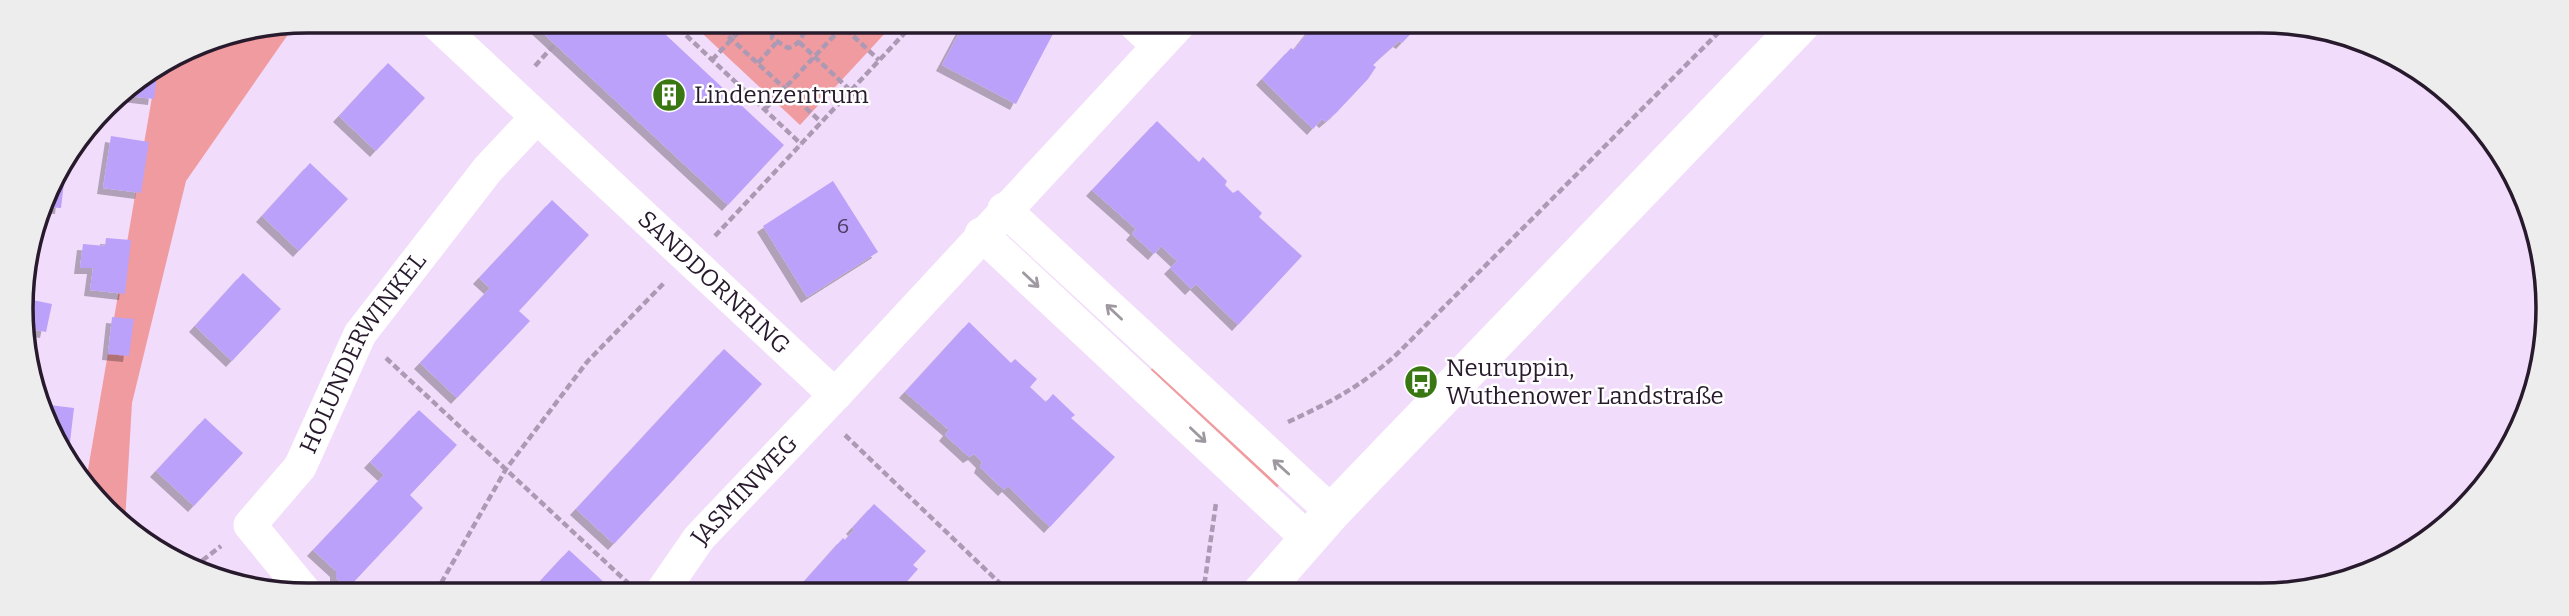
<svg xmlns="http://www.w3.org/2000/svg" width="2569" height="616" font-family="Bitter,serif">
<defs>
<filter id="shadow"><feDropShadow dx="-6" dy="6" stdDeviation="0" flood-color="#0004"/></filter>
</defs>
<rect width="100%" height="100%" fill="#f2dcfb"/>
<!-- green -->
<path fill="#f09b9f" d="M689,21L882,22L889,29L800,125Z
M296,23L186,181L132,403L125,522L85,487L157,68L199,43Z
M1154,366L1280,484L1273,493L1147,374Z"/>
<!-- building -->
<path fill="#bba1f9" filter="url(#shadow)" d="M530,21H651L784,145L728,205Z
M965,22H1040L1055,30L1016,104L942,65Z
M1316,22H1422L1402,43L1399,41L1380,58L1373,65L1376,67L1368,79L1336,113L1325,122L1322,119L1313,129L1262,79L1291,48L1294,50Z
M388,63L425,98L376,151L339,116Z
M158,68L154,99L128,96L129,86Z
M1157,121L1199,162L1203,157L1227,181L1225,185L1233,193L1238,190L1262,213L1259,217L1302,256L1238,325L1196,284L1191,289L1170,268L1177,261L1161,246L1154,254L1132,234L1136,229L1092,190Z
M111,136L149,142L141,193L103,188Z
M310,163L348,199L299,251L262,216Z
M63,165L66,166L61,208L44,207L50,181Z
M833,181L878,252L807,297L763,226Z
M552,200L589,235L519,311L530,321L457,398L420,363L490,288L479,278Z
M106,238L131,240L125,294L90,290L93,268H80L83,244L105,246Z
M243,273L281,309L232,361L195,326Z
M23,298L52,304L46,332L25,328Z
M112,317L134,319L129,356L108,354Z
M969,322L1011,363L1015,359L1037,379L1030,387L1046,402L1053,394L1075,415L1071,418L1115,457L1050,527L1008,486L1004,490L980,467L982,462L974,454L969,457L945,435L949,430L905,392Z
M724,349L762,384L614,544L576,509Z
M41,404L74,408L70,442L60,441Z
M419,410L457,445L410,495L423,508L351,585L341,582L336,578V571L313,550L384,475L370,462Z
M205,418L243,453L194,506L156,471Z
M874,504L926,551L913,565L918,569L897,593H798L801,585L843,538L845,540L854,530L852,528Z
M569,550L607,585L600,593L530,592Z"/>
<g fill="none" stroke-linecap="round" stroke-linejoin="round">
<!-- path -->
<path stroke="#ac99b4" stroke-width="4.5" stroke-dasharray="7 3.5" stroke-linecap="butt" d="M671,21L801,144
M713,22L821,122
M774,22L772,38L788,48C801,44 807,34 800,22
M838,22L879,60
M891,22L904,34
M799,42L868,107
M712,60L748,22
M758,63L776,43
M535,66L555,44
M765,109L847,22
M715,236L915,22
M386,358L628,583
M1288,422C1331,402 1362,386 1398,353L1728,23
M845,435L1010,593
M194,567L221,546
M436,592L506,469L587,362L665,282
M1199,593L1205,580L1216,503"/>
<!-- minor -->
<g stroke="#fff" stroke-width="33">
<path id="s1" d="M434,21L835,395L1181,22"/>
<path d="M1133,22L1158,46"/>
<path d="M1004,209L1332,512"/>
<path d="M981,234L1308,539"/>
<path id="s2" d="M305,592L250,525L300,467L360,334L488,169L537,117"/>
<path id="s3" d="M661,593L699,538L835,395"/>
</g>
<!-- secondary -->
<path stroke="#fff" stroke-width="38" d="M1261,593L1332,512L1802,23"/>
</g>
<!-- one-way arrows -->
<defs><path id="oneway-shaft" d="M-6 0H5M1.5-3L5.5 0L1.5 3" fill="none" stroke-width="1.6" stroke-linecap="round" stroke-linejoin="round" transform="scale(1.75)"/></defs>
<g stroke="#9e98a0">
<use href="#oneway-shaft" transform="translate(1031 280) rotate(43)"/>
<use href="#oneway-shaft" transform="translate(1114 312) rotate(-137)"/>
<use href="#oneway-shaft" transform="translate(1198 435) rotate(43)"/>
<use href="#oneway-shaft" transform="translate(1281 467) rotate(-138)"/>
</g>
<!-- icons -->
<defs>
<g id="building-disc" transform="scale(1.75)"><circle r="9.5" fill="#387711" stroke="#fff"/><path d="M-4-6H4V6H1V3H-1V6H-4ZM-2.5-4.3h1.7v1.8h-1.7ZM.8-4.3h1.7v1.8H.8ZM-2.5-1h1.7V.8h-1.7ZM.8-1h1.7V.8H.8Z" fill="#fff"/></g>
<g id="bus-disc" transform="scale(1.75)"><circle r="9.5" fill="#387711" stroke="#fff"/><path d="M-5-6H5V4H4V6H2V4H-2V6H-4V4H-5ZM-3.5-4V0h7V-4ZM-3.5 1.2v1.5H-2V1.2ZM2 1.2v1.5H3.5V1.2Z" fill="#fff"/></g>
</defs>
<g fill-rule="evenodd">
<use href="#building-disc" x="669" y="95"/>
<use href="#bus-disc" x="1421" y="382"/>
</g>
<g text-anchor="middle" stroke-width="5" stroke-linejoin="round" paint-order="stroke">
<!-- number labels -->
<g font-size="21" fill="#4d3c60">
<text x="843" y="233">6</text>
</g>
<!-- poi labels -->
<g font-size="24" fill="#281a2d" stroke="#fff" text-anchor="start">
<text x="694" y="103">Lindenzentrum</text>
<text x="1446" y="376">Neuruppin,<tspan x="1446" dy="28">Wuthenower Landstraße</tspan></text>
</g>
<!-- street labels -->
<g font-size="24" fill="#281a2d" stroke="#fff">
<text dy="8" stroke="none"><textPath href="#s1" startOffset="383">SANDDORNRING</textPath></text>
<text dy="8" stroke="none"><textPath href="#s2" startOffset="294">HOLUNDERWINKEL</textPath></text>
<text dy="8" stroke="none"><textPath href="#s3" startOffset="133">JASMINWEG</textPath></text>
</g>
</g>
<!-- crop -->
<path d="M0 0H2569V616H0ZM308 33H2261A275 275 0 0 1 2536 308V308A275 275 0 0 1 2261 583H308A275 275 0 0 1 33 308V308A275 275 0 0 1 308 33Z" fill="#eeedee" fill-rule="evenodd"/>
<path fill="none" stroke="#281a2d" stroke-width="3.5" d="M308 33H2261A275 275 0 0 1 2536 308V308A275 275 0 0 1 2261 583H308A275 275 0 0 1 33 308V308A275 275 0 0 1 308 33Z"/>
</svg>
